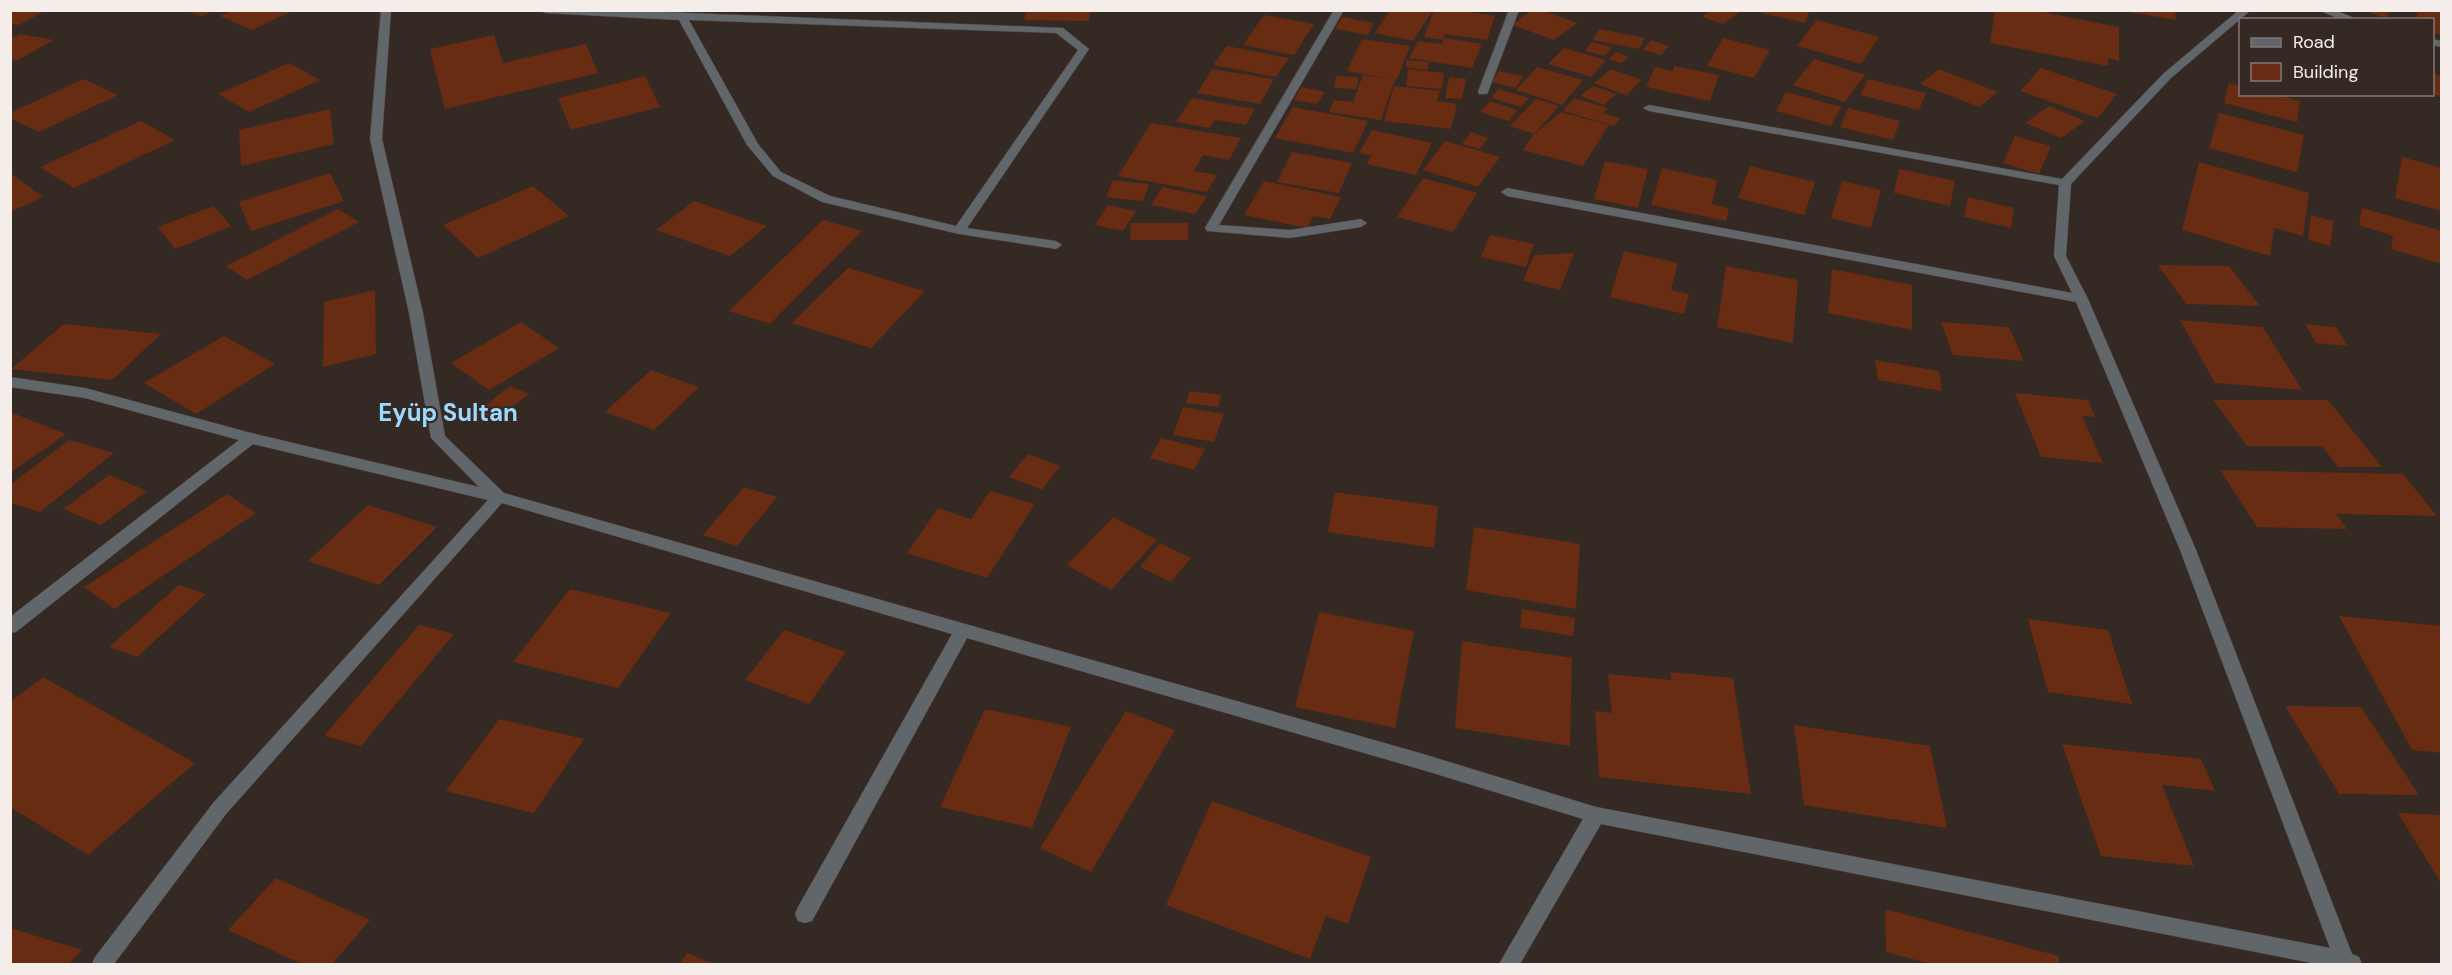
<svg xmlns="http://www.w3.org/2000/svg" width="2452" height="975" font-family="'DM Sans',sans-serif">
<rect width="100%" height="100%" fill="#352924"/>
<!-- building -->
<path fill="#672c11" d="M10,10H46L19,25L10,24Z
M183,10H214L202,16Z
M233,10H294L252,30L220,16Z
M1027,10H1091L1089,21L1024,20Z
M1390,10H1433L1413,41L1375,33Z
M1434,10H1456L1495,16L1487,40L1445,34L1443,40L1424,37Z
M1532,10H1542L1577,23L1554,40L1512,25Z
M1711,10H1742L1723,24L1702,17Z
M1762,10H1810L1805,23L1761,13Z
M1995,10H2033L2119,27V61L2108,58V66L1990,43Z
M2129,10H2175L2176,20L2129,12Z
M2362,10H2390L2386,18Z
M2418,10H2442V35L2432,33V20H2416Z
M1264,15L1314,24L1294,55L1243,45Z
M1342,17L1374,23L1368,35L1335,29Z
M1817,20L1879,37L1861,64L1797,46Z
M1599,29L1645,38L1639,49L1593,40Z
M20,34L54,40L16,61L10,60V39Z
M494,35L503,63L586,44L598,73L445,109L430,49Z
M1445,38L1482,44L1472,68L1409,58L1418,41L1441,44Z
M1723,38L1770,50L1754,78L1707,66Z
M1362,39L1410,46L1397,79H1395L1381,120L1329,112L1334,100L1353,102L1363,75L1390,79L1347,71Z
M1651,40L1669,46L1661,55L1643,50Z
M1591,42L1612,47L1605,56L1585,51Z
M1227,46L1289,58L1276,77L1213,65Z
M1564,48L1606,60L1591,77L1548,64Z
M1616,52L1629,57L1621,63L1608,59Z
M1814,59L1865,75L1845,102L1793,85Z
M1407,60L1429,62L1427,70L1405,67Z
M289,63L320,80L249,112L218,94Z
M1674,66L1719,75L1710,101L1646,87L1655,67L1673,71Z
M1537,67L1583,80L1562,105L1516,90Z
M2041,68L2117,94L2098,118L2020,91Z
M1212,69L1274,79L1260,104L1197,93Z
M1408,69L1444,73L1442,89L1406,86Z
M1611,69L1642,80L1626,95L1594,83Z
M1939,69L1998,92L1979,107L1920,84Z
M1499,71L1523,76L1516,88L1492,82Z
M2432,73L2442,76V97L2432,94Z
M645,76L660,107L571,130L558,98Z
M1336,76L1358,77L1357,89L1334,88Z
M1449,77L1466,79L1462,99L1445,98Z
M83,79L118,95L39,132L10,118V113Z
M1868,79L1926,93L1919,110L1860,95Z
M2229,83L2240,86V94H2274L2300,101L2297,122L2224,103Z
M1394,86L1440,91L1437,101L1457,104L1451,129L1384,121Z
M1593,86L1616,94L1604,105L1580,96Z
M1301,87L1325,92L1317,104L1294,100Z
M1499,89L1529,98L1521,107L1491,98Z
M1786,92L1841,107L1831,126L1776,111Z
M1192,98L1255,109L1246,125L1215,120L1210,128L1176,122Z
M1574,98L1608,108L1603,113L1620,118L1614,126L1563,111Z
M1536,99L1559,106L1534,134L1510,126Z
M1490,101L1518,110L1509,121L1480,112Z
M2049,106L2085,121L2061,138L2025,123Z
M1293,107L1368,121L1353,153L1275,138Z
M1848,108L1900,121L1893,140L1840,127Z
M330,109L334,144L241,166L239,130Z
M1561,112L1609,125L1583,166L1523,150L1533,135Z
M2219,113L2304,135L2297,172L2209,148Z
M141,121L175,140L74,188L40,167Z
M1151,123L1241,138L1229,160L1203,155L1194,171L1217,175L1207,192L1118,176Z
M1372,130L1432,143L1416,175L1367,164L1371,156L1359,153Z
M1471,132L1488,138L1480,149L1462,144Z
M2015,136L2051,146L2039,174L2003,163Z
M1445,141L1500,157L1478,187L1423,170Z
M1292,152L1352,163L1339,193L1277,182Z
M2402,157L2442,168V211L2395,198Z
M1605,161L1648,169L1638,208L1594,199Z
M2199,162L2309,193L2303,236L2274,228L2270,256L2182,230Z
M1750,166L1815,182L1804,215L1738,198Z
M1662,168L1717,180L1712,204L1729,208L1726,221L1651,205Z
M1899,169L1955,181L1950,206L1894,193Z
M10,173L43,197L10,212Z
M330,173L344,201L251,231L239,202Z
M1423,178L1477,193L1453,232L1397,217Z
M1113,180L1149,184L1143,201L1106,197Z
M1264,181L1341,197L1330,219L1313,216L1307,228L1244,215Z
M1842,181L1881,190L1871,228L1831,218Z
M533,186L569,216L478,258L443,225Z
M1162,187L1207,196L1195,214L1151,205Z
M1968,197L2014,208L2011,228L1964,217Z
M694,201L767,226L730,256L656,230Z
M1108,205L1136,211L1123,231L1095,225Z
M214,206L231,226L175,249L158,227Z
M2362,208L2442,231V264L2391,249L2393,236L2359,225Z
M338,209L359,222L247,280L226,266Z
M2311,215L2334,221L2330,246L2308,240Z
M823,220L862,231L770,324L729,311Z
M1131,223H1188V240H1130Z
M1490,235L1534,244L1526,267L1481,257Z
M1624,251L1678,263L1671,290L1689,294L1684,314L1610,297Z
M1574,253L1560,290L1523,281L1534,255Z
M2158,265L2229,266L2260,306L2186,304Z
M1726,266L1798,280L1793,343L1717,327Z
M848,268L925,291L871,348L792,323Z
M1832,269L1912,285V330L1828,313Z
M375,290L376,354L323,367L324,302Z
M2180,320L2263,327L2302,390L2215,383Z
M521,322L559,348L489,390L451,363Z
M1941,322L2009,327L2024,361L1953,355Z
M64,324L161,334L112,380L11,369Z
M2305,324L2336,327L2348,346L2316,343Z
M224,336L275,364L196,414L144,383Z
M1875,360L1939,371L1942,391L1878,380Z
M651,370L699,387L654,430L605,412Z
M510,386L529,394L495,420L476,413Z
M1190,391L1222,395L1218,407L1186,403Z
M2015,393L2088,400L2095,417L2082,416L2103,463L2041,457Z
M2213,400H2328L2382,467H2338L2322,446H2247Z
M1183,407L1224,414L1214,442L1173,435Z
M10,412L66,434L10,473Z
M1161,438L1205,449L1194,470L1150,458Z
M69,440L114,453L40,512L10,503V485Z
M1028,454L1060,466L1042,490L1009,477Z
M2220,470L2403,474L2437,516L2336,514L2347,529L2257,527Z
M109,475L147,491L101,525L63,509Z
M744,487L777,497L737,546L703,535Z
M990,491L1035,504L987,578L907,553L938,508L971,519Z
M1335,492L1438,506L1434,548L1328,532Z
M227,494L256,513L114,609L84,587Z
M368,505L437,527L379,585L308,561Z
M1113,517L1157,540L1111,590L1067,565Z
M1474,527L1580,544L1576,609L1466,590Z
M1160,543L1191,558L1171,582L1140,567Z
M179,585L206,594L137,657L109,647Z
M570,589L671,613L618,688L513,662Z
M1522,609L1575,618L1573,636L1520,627Z
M1319,612L1414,631L1395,728L1295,707Z
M2339,616L2442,626V753L2412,750Z
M2028,619L2108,630L2132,704L2048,692Z
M419,625L454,634L361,746L324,736Z
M784,630L846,652L809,704L745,680Z
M1462,641L1572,658L1570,746L1455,728Z
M1670,672L1733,678L1751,794L1599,777L1595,711L1612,713L1608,674L1672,680Z
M43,677L195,763L88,855L10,807V702Z
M2285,706L2361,707L2419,795L2339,794Z
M985,709L1071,727L1032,828L940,807Z
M1126,711L1175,730L1091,872L1040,848Z
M499,719L584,739L534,813L446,791Z
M1794,725L1930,746L1947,828L1804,805Z
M2062,744L2201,759L2215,791L2162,785L2194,866L2101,856Z
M1212,801L1371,857L1348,924L1326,916L1310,959L1166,905Z
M2398,813L2442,815V885Z
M276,878L370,920L332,964H302L228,930Z
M1885,909L2059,956V964H1931L1886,952Z
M10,928L82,950L69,964H10Z
M687,953L714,964H680Z"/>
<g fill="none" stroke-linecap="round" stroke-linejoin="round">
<!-- minor casing -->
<g stroke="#504440" stroke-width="1">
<path id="minor" d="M381,10H391L382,139L423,313L445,436L504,493L1423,754L1596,807L2330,948L2180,550L2076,302L1507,196L1501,192L1507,188L2072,293L2054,256L2059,185L1649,111L1643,108L1649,105L2062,179L2163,74L2239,10H2251L2171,78L2071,184L2066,256L2088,299L2196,550L2352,954L2359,957L2362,964H2317L1601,824L1520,964H1499L1583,819L1423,770L967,638L812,921L805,923L798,921L795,914L798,907L952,634L502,503L226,814L114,964H92L95,957L214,802L488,500L253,444L16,632L10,633V617L239,440L85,398L10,387V377L85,388L251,433L479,487L431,438L409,313L370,139Z
M540,10H614L1063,28L1089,49L967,228L1056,241L1062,245L1056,249L959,234L822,202L773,176L747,145L679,20L545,13ZM689,20L1056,33L1078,50L956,226L830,196L781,172L758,144Z
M1334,10H1344L1219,225L1290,230L1361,219L1367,223L1361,227L1290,238L1207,231L1205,228Z
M1509,10H1519L1488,92L1487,94H1479L1478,92Z
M2318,10H2335L2359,20H2342Z
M2432,39L2442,41V47L2432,45Z"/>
</g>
<!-- minor -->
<use href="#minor" fill="#606669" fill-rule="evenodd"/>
</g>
<g text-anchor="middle" stroke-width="4.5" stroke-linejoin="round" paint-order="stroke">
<!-- district labels -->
<g font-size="24" font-weight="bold" fill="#9dd9fe" stroke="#352924">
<text x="448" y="421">Eyüp Sultan</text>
</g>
</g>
<!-- border -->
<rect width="2452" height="975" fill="none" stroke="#f5edea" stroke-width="24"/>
<!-- legend -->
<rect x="2239" y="18" width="195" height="78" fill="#352924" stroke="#827773" stroke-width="1.5"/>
<rect x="2251" y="38" width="30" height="9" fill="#606669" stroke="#827773" stroke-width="1.5"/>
<text x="2293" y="48" font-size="18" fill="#f5edea">Road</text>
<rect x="2251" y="63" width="30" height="18" fill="#672c11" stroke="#827773" stroke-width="1.5"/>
<text x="2293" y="78" font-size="18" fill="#f5edea">Building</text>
</svg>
